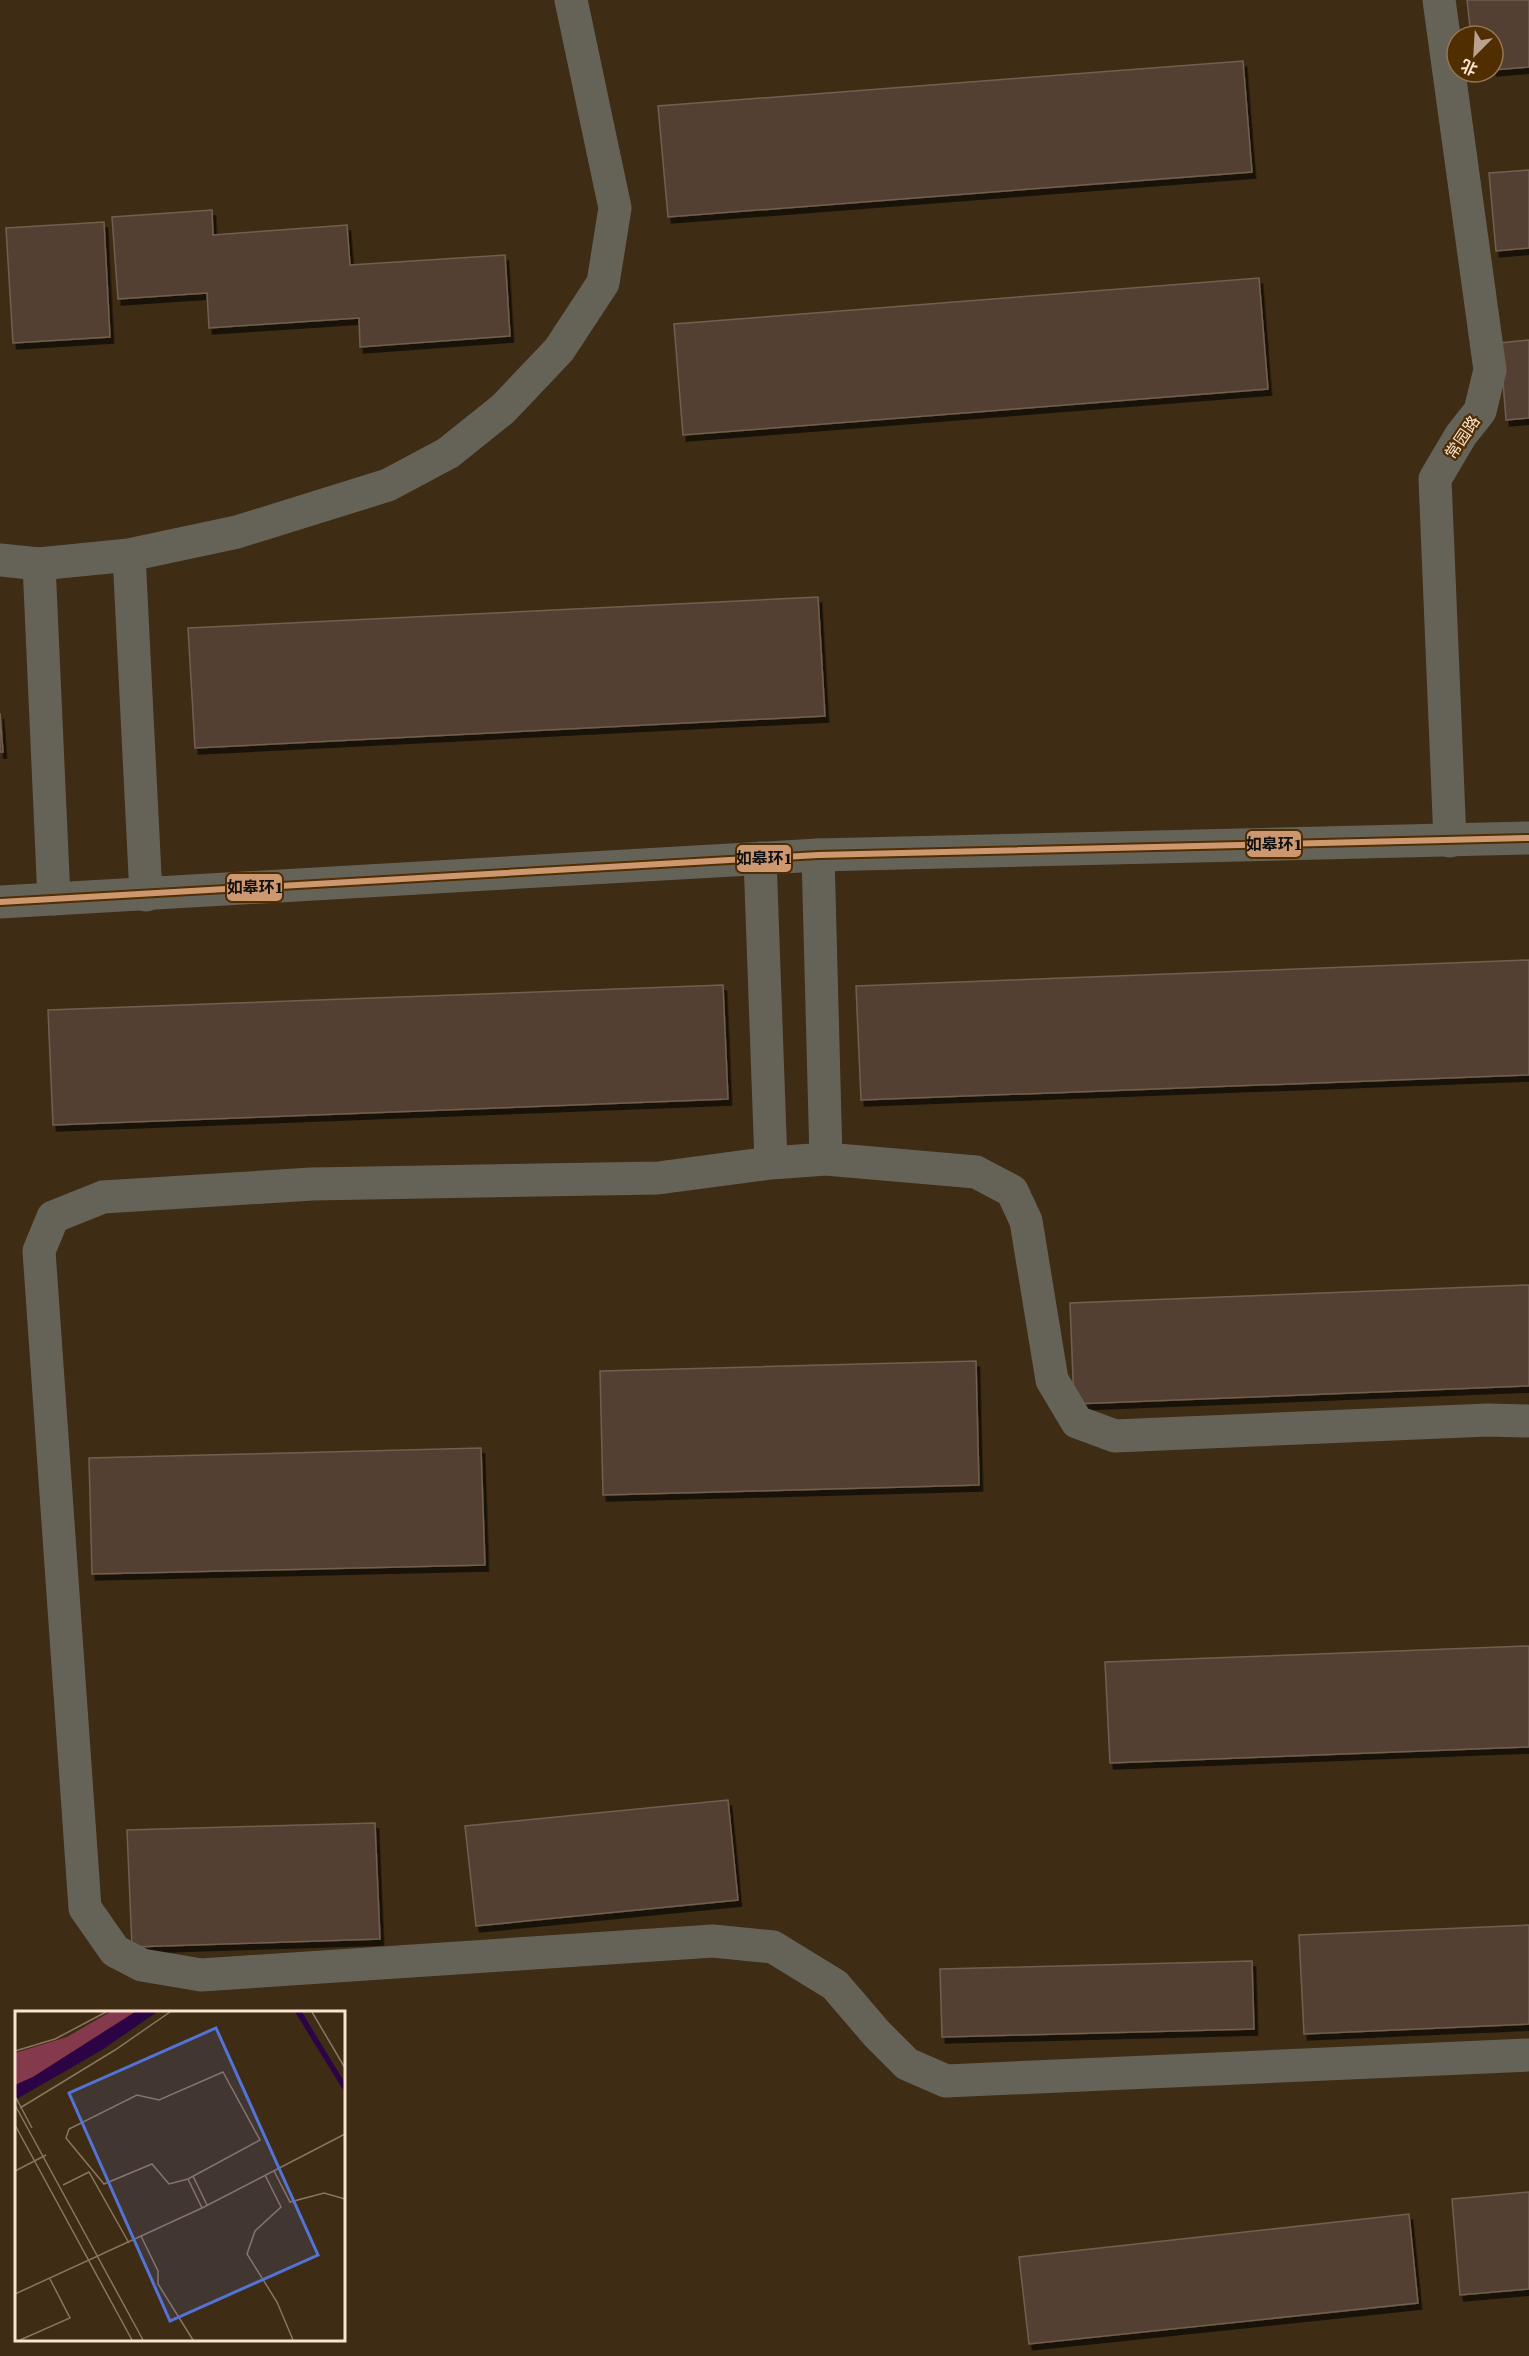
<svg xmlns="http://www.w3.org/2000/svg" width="1529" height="2356" font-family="'Source Serif 4','Noto Sans SC',serif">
<defs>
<filter id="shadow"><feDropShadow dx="3.5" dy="6" stdDeviation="0" flood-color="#0009"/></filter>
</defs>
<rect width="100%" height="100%" fill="#3f2c14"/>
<!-- building -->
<path fill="#524131" stroke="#725f50" stroke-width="1.5" filter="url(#shadow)" d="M1467,0H1529V67L1493,70V36H1471Z
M1243,61L1252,172L668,217L658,106Z
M1529,170V248L1496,251L1489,173Z
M212,210L213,235L347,225L350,265L505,255L510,336L360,347L359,318L209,328L207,293L118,299L112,217Z
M104,222L110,337L13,343L6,228Z
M1259,278L1268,389L683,435L674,324Z
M1529,340V418L1506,420L1500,343Z
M818,597L825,716L195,748L188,628Z
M0,713L3,752H0Z
M1529,960V1075L861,1100L856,986Z
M723,985L728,1099L53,1125L48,1010Z
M1529,1285V1386L1074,1404L1070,1303Z
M976,1361L979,1485L603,1495L600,1371Z
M481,1448L485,1565L92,1574L89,1458Z
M1529,1646V1747L1110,1763L1105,1662Z
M728,1800L738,1900L476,1926L465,1826Z
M375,1823L380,1939L132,1947L127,1830Z
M1529,1925V2024L1304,2034L1299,1935Z
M1252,1961L1254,2029L942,2037L940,1969Z
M1529,2192V2289L1460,2295L1452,2199Z
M1409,2214L1418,2303L1029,2344L1019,2257Z"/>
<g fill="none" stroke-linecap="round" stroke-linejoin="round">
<!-- minor -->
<path stroke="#656358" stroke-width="33" d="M1439,0L1490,370L1480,411L1461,435L1435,479L1450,841
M0,560L39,564L54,899
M39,564L129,555
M818,855L826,1159
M760,858L771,1163
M146,895L129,555L237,532L388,485L448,453L503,409L559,350L603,283L615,208L571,0
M1529,1421L1488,1420L1115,1436L1077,1422L1052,1380L1026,1221L1012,1191L976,1172L826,1159L771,1163L658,1178L312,1184L103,1197L53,1217L39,1251L85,1908L115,1951L142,1965L201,1975L713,1941L773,1947L835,1985L877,2034L907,2064L946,2081L1529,2055"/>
<!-- tertiary -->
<path stroke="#656358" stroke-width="33" d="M0,902L818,855L1529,838"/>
<!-- bus-1 casing -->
<g stroke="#512d02" stroke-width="10">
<path id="bus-1" d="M0,902L818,855L1529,838"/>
</g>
<!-- bus-1 -->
<use href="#bus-1" stroke="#cd976f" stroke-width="6"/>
</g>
<g text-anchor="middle" stroke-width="4.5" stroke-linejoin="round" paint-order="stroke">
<!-- street labels -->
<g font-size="16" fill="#fbe3cf" stroke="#512d02">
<text transform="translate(1462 437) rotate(-56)" y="6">常园路</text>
</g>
</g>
<!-- overview -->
<g transform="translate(15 2011)">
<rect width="330" height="330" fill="#3f2c14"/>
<path d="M95,1H120L18,66L0,74V42L52,26Z" fill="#85394d"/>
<path d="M120,1H142L87,39L0,89V74L18,66ZM280,1H287L302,26L330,72V82Z" fill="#2c0445"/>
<path fill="none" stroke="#8a755f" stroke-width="1.5" d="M297,1L330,57M0,40L40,28L91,1M208,61L245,129L173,168L154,173L137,153L89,173L51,127L54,118L122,84L144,89ZM0,85L17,117M0,94L128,329M5,97L100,39L155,1M0,114L117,329M0,160L31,144M259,160L275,191L309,182L330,188M250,164L266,196L240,220L232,243L262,291L278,329M178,165L192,194M173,168L187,197M48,174L74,161L114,232M126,225L143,260V273L178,329M0,283L187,197L330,123M5,329L55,307L35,268"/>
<path fill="#5473d6" fill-opacity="0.15" stroke="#5473d6" stroke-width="3" d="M201,17L303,244L155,310L54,82Z"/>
<rect width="330" height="330" fill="none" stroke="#fbe3cf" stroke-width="3"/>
</g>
<g stroke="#512d02" stroke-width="2">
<rect x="1246" y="830" width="56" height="28" rx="6" fill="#cd976f"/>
<rect x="736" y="844" width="56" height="29" rx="6" fill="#cd976f"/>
<rect x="226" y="873" width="57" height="29" rx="6" fill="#cd976f"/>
</g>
<g font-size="16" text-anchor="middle" font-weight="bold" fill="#111">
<text x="1274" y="850">如皋环1</text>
<text x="764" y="864">如皋环1</text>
<text x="255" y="893">如皋环1</text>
</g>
<!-- north arrow -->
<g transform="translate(1475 54) rotate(204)"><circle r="28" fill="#512d02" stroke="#957654" stroke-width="1.5"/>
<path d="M0-4.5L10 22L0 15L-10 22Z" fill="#b9a38e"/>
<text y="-9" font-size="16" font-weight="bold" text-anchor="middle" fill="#fbe3cf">北</text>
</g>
</svg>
